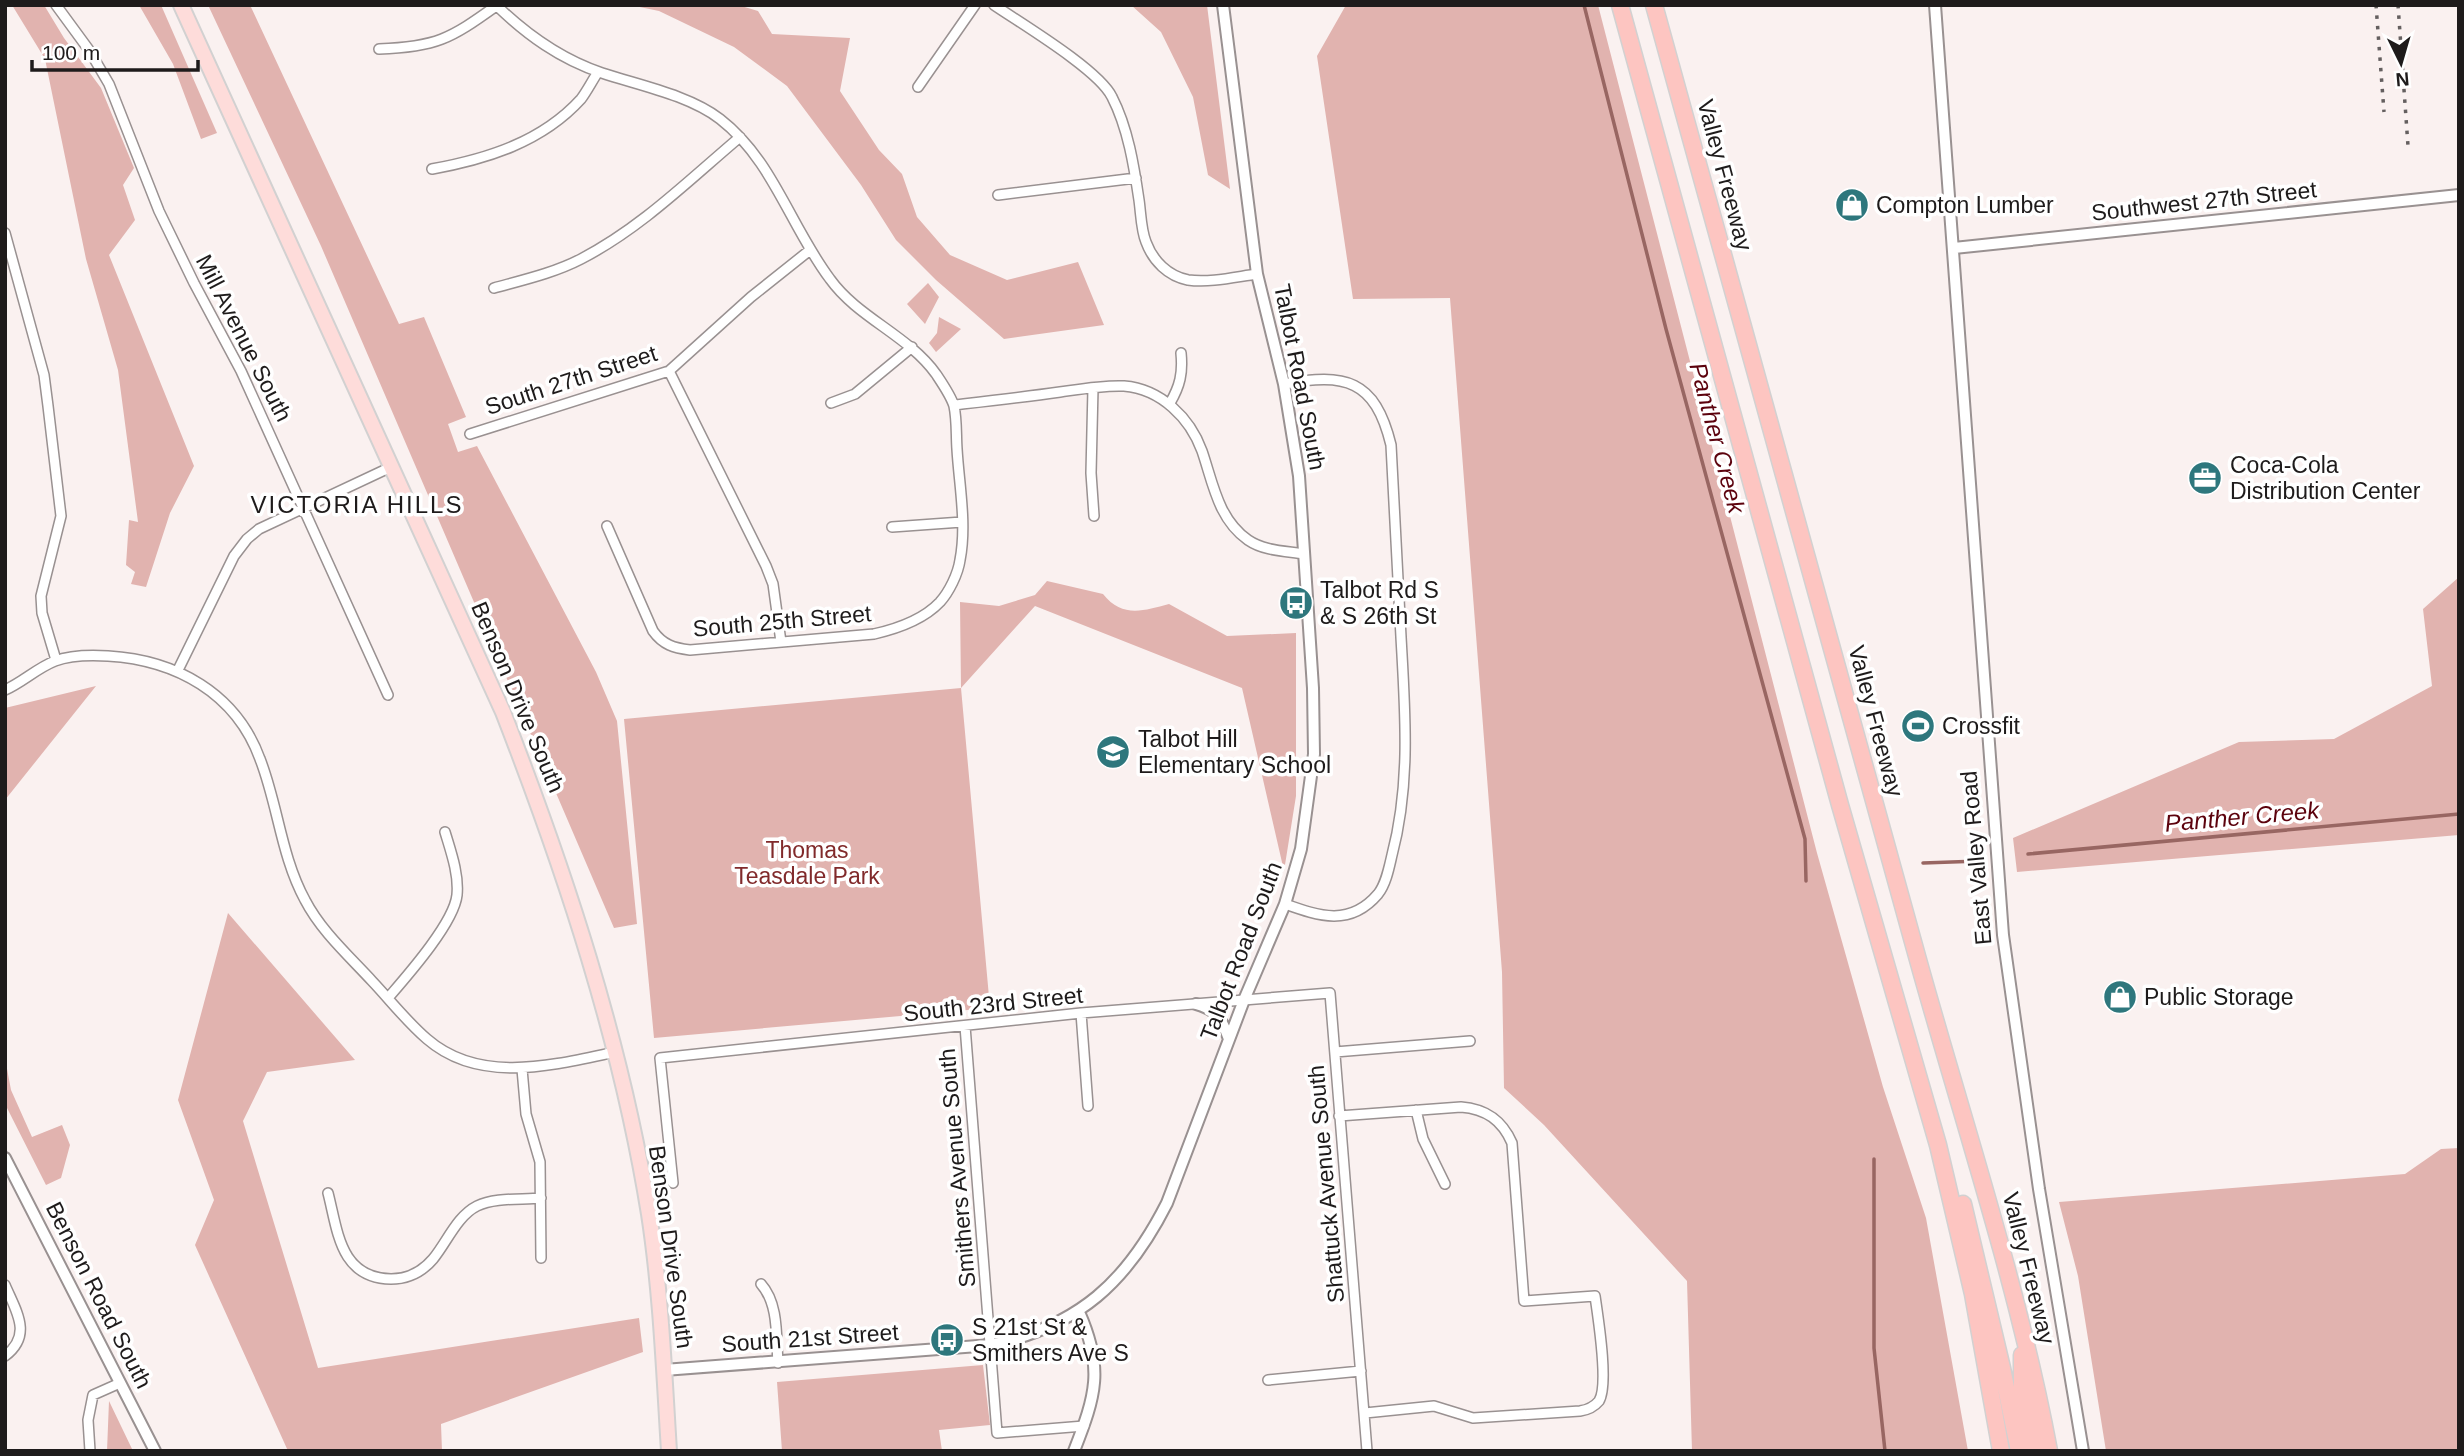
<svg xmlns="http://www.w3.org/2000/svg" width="2464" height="1456" font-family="Arial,sans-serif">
<rect width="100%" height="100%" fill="#faf1f0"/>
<!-- green -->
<path fill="#e1b3af" d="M12,5H44L64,38L101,88L134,168L123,185L135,220L109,255L194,466L170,513L146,587L131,584L135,572L126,565L129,520L138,522L118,370L86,259L45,59Z
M139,5H161L217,133L201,139L173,64Z
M208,5H250L399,324L424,317L466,417L448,424L458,452L477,446L596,672L617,721L637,924L614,928L321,246Z
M630,5H738L758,11L772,34L850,38L840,91L879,150L902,174L917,217L950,255L1007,280L1078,262L1104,325L1004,339L936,280L896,240L861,185L787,86L734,47L659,11Z
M1131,5H1207L1230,189L1208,175L1193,97L1161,32Z
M1346,5H1598L1817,853L1883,1087L1926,1218L1968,1451H1692L1687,1281L1544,1125L1504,1088L1502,972L1450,298L1353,299L1317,56Z
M928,283L939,297L925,324L907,304Z
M939,317L961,329L936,352L929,343L937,333Z
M2459,577V835L2017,872L2013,838L2239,742L2334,739L2432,686L2423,609Z
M1047,581L1103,594C1122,618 1143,611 1169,604L1227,636L1296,633V796L1284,871L1242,688L1035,606L961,688L990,1008L654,1038L624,719L961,688L960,602L999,606L1035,595Z
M96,686L5,800V708Z
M228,913L355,1060L267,1072L243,1121L318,1368L639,1318L643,1352L441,1424L442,1451H288L195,1245L214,1200L178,1100Z
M5,1058L11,1090L32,1137L62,1125L70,1145L61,1178L46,1185L5,1104Z
M2459,1148V1451H2106L2078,1276L2059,1202L2405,1174L2441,1149Z
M983,1365L990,1425L939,1430L942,1451H782L777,1382Z
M109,1401L133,1451H107Z"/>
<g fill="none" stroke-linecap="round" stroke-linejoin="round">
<!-- stream -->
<path stroke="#986662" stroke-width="3.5" d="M1584,5L1666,329L1805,839L1806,881
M2028,854L2459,814
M1923,863L1980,861
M1874,1159V1348L1885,1451"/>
<!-- minor casing -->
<g stroke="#999191" stroke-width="12">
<path id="minor" d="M56,5L89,50L109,84L159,211L194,283L241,371L388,695
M496,5C527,35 560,59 602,73C638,85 689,95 720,119C773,160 790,226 830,279C858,318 908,335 936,374C942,383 951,396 954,406C957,420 956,435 957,449C959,484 967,524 960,560C958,574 949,592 940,602C923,620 896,629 874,634L690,650C674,648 663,645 653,631L607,526
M994,5C1022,24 1099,70 1112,97C1128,128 1134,166 1139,200C1141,214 1141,230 1146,242C1153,261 1168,276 1188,280C1210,283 1235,277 1257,274
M379,49C436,47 450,39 496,6
M918,87L975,5
M432,169C487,159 542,142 581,99C587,91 592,81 598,72
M998,195L1136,178
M5,233L44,375L48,406L61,516L41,596L42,613L56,660
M494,288C523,280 554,273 581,259C641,228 689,180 740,137
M669,371L766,566L773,584L781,642
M1284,384C1345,373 1375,379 1391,445C1394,509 1398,573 1401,637C1405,710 1411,783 1392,855C1389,868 1386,884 1378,894C1350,927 1319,916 1285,904
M1093,388L1091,473L1094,516
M831,403L855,394L912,347
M1170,403C1180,386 1183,373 1181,353
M954,405C989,401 1025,397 1060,392C1081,389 1103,385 1124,386C1161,389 1190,418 1202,451C1213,483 1218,519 1248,540C1264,551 1285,551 1304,554
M470,434L669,371L751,297L810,250
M892,527L962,522
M178,670L234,556L247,539L259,529L391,467
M5,690C23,682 37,668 55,661C71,655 92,655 108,656C176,660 236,693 260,759C278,805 281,856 305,900C321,931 349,956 372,981C390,1000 407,1022 427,1039C480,1085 554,1065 615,1052
M388,998C407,976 454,923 457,895C459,874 451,852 445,832
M1081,1013L1088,1106
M965,1026L997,1433L1084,1426
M1335,1052L1470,1041
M522,1069L526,1114L540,1162L541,1258
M1416,1110L1423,1139L1445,1184
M1339,1116L1461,1107C1486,1109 1502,1120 1512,1143L1524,1301L1595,1296C1598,1317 1609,1385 1599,1401C1594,1407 1587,1410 1580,1411L1473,1418L1434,1406L1365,1413
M673,1183L660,1058L1081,1013L1330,993L1367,1451
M328,1193C338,1232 340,1278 391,1279C408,1279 422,1272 433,1259C447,1242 457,1216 477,1206C495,1197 522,1200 541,1198
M761,1284C779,1304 776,1337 778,1363
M5,1285C16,1311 33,1335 5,1356
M1268,1380L1361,1371
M90,1451L88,1420L93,1395L120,1383"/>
</g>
<!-- tertiary casing -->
<g stroke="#999191" stroke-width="14">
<path id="tertiary" d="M1935,5L2003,935L2039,1189L2083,1451
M1954,248L2459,195
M1196,1004C1218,1010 1222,1020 1229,1039
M5,1158L155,1451
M664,1370L991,1345C1079,1326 1127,1282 1167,1203L1244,1000L1285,904L1301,849L1314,754L1313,688L1299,476L1284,384L1257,274L1223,5
M1074,1451C1096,1395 1104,1368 1079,1312"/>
</g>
<!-- primary casing -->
<g stroke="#d2d1d1" stroke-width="18">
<path id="primary" d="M181,5L503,712C566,874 621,1041 649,1214C661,1292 664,1372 669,1451"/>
</g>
<!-- motorway casing -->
<g stroke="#d2d1d1" stroke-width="19">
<path id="motorway" d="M1620,5L1840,805L1938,1145L1973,1294L2001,1451
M1654,5C1742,319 1828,634 1915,949C1961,1116 2017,1280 2049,1451
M1963,1204L2002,1368L2019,1451
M2022,1355V1386L2035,1451"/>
</g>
<!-- minor -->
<use href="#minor" stroke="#fff" stroke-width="9"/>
<!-- tertiary -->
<use href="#tertiary" stroke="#fff" stroke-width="10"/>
<!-- primary -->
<use href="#primary" stroke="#fedcda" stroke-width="14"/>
<!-- motorway -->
<use href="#motorway" stroke="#fdc5c1" stroke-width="16"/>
<!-- rail -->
<path stroke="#645f5f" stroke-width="3.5" stroke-dasharray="3.5 7" stroke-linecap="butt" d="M2376,5L2384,112
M2398,5L2408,146"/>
</g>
<!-- icons -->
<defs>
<g id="shop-disc" transform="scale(1.75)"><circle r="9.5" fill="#2e777d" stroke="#fff"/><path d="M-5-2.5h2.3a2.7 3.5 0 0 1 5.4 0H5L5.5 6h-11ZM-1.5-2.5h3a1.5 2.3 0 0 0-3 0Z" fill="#fff"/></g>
<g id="office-disc" transform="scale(1.75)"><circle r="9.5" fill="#2e777d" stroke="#fff"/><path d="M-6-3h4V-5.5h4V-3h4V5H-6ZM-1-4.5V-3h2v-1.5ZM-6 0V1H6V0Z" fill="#fff"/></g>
<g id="bus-disc" transform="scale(1.75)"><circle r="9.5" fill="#2e777d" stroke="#fff"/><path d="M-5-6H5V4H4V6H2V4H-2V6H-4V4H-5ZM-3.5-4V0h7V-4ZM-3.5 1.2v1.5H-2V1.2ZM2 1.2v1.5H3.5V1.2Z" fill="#fff"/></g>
<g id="stadium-disc" transform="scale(1.75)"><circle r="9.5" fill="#2e777d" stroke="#fff"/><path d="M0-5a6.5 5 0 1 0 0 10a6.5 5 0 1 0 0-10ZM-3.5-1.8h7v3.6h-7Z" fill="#fff"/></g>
<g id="school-disc" transform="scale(1.75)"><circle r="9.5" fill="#2e777d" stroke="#fff"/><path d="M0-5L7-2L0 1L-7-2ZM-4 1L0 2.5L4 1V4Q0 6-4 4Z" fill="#fff"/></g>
</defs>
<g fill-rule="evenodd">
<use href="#shop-disc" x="1852" y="205"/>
<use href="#office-disc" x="2205" y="478"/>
<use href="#bus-disc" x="1296" y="603"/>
<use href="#stadium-disc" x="1918" y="726"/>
<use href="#school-disc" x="1113" y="752"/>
<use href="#shop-disc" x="2120" y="997"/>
<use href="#bus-disc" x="947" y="1340"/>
</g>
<g text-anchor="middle" stroke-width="7" stroke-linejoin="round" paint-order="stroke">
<!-- street labels -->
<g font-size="23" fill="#1e1b1b" stroke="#fff">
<text transform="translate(1725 175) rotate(75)" y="8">Valley Freeway</text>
<text transform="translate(2204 201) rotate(-6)" y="8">Southwest 27th Street</text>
<text transform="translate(244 338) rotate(63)" y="8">Mill Avenue South</text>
<text transform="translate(1300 377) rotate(79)" y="8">Talbot Road South</text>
<text transform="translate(571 380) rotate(-18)" y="8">South 27th Street</text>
<text transform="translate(782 621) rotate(-5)" y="8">South 25th Street</text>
<text transform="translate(518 697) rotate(67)" y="8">Benson Drive South</text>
<text transform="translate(1876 721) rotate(75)" y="8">Valley Freeway</text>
<text transform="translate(1976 858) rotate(-95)" y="8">East Valley Road</text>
<text transform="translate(1241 951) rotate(-69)" y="8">Talbot Road South</text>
<text transform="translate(993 1004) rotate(-6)" y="8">South 23rd Street</text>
<text transform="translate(957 1168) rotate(-95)" y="8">Smithers Avenue South</text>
<text transform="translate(1326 1184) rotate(-95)" y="8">Shattuck Avenue South</text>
<text transform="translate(671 1247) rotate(82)" y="8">Benson Drive South</text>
<text transform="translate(2029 1268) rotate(76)" y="8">Valley Freeway</text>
<text transform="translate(99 1295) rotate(63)" y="8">Benson Road South</text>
<text transform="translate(810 1338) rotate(-4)" y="8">South 21st Street</text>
</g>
<!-- poi labels -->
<g font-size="23" fill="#1e1b1b" stroke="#fff" text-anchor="start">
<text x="1876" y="213">Compton Lumber</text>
<text x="2230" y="473">Coca-Cola<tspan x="2230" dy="26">Distribution Center</tspan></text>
<text x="1320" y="598">Talbot Rd S<tspan x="1320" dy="26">&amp; S 26th St</tspan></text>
<text x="1942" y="734">Crossfit</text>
<text x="1138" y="747">Talbot Hill<tspan x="1138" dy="26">Elementary School</tspan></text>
<text x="2144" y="1005">Public Storage</text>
<text x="972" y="1335">S 21st St &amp;<tspan x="972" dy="26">Smithers Ave S</tspan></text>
</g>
<!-- park labels -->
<g font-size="23" fill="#812a2b" stroke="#fff">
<text x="807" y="858">Thomas<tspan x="807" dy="26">Teasdale Park</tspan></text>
</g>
<!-- water labels -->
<g font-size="24" font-style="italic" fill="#5c020d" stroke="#fff">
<text transform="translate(1717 438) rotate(75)" y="8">Panther Creek</text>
<text transform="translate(2242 817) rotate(-5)" y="8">Panther Creek</text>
</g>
<!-- neighbourhood labels -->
<g font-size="24" letter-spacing="2" fill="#1e1b1b" stroke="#fff">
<text x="357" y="513">VICTORIA HILLS</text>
</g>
</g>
<!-- border -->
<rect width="2464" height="1456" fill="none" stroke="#1e1b1b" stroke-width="14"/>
<!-- north arrow -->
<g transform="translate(2401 63) rotate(175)" stroke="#ffffff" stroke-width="5" paint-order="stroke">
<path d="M0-5L12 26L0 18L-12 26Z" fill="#1e1b1b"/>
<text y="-10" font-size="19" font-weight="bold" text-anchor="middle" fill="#1e1b1b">N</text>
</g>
<!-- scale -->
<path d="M32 60v10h166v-10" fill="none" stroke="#1e1b1b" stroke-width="3.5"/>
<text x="42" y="60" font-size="21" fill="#1e1b1b" stroke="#ffffff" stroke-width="5" paint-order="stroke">100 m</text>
</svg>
